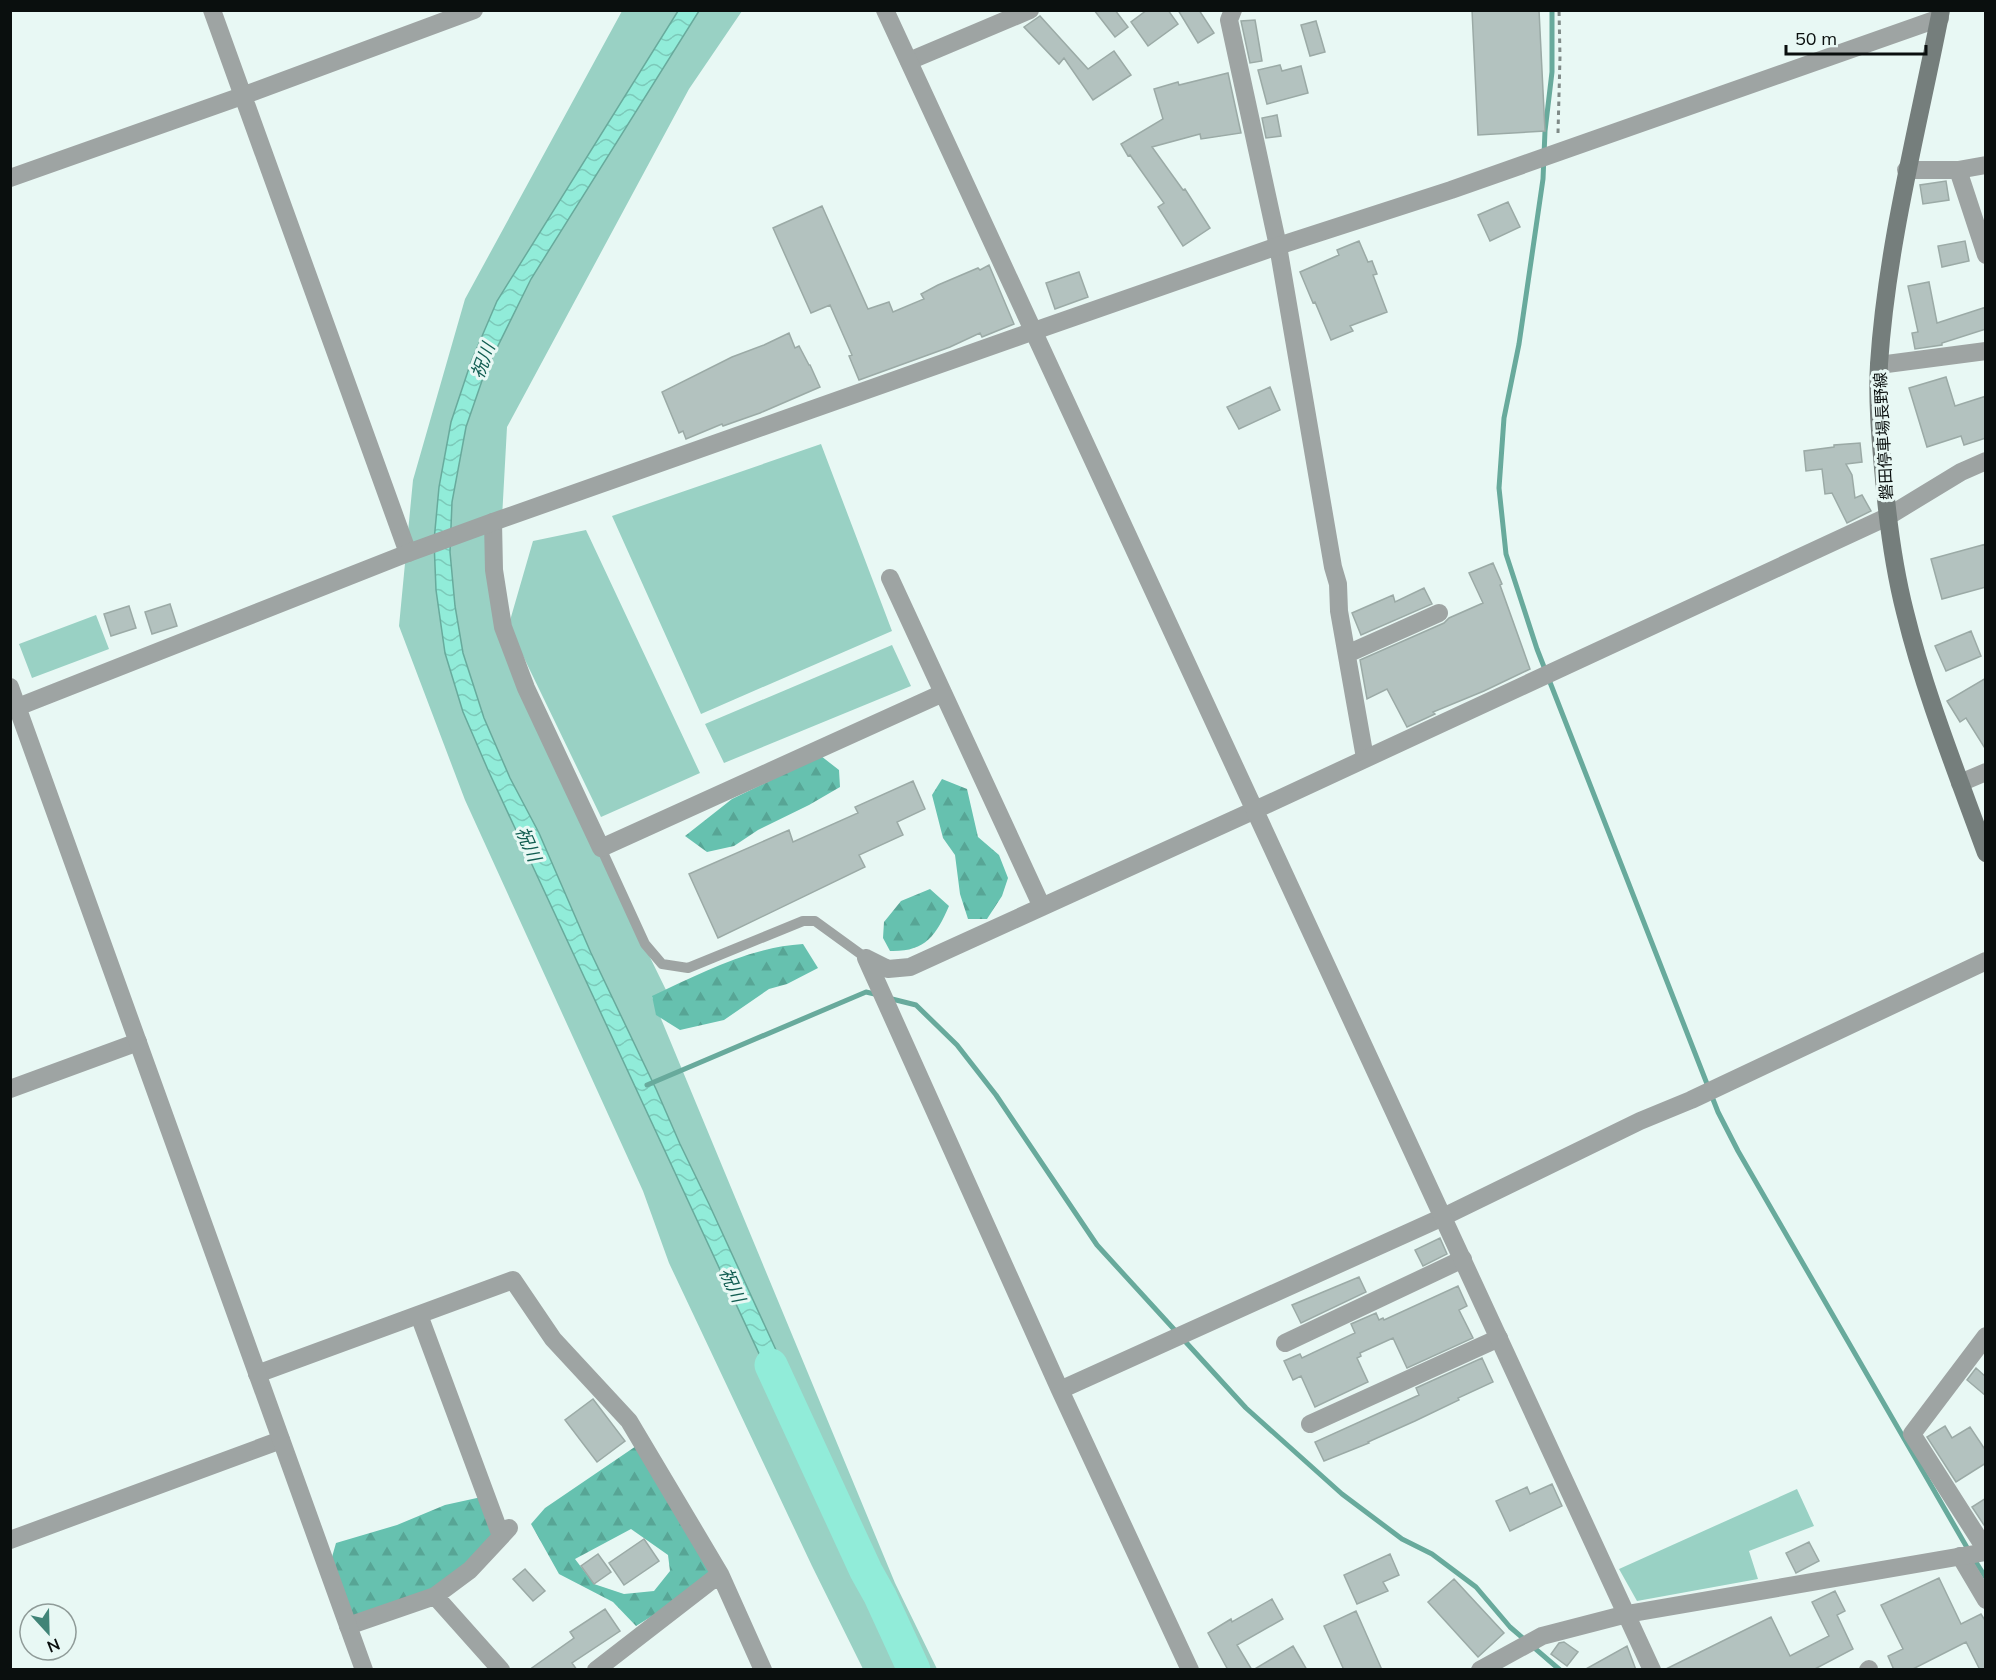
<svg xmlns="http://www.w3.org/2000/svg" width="1996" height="1680" font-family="Mulish,'Noto Sans JP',sans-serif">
<defs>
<pattern id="forest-firs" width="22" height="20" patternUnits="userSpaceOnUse" patternTransform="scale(1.5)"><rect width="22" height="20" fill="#66c1af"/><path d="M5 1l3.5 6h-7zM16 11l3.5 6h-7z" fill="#57a595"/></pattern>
<pattern id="water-waves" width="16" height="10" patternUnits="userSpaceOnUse" patternTransform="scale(1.5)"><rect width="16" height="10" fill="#91ecd9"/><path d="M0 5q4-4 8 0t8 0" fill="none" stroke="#7cc9b9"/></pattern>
</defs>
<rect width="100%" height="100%" fill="#e8f8f4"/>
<!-- green -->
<path fill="#99d1c4" d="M622,11H742L689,89L507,427L498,591L509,624L533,541L586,530L700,773L601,817L511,631L547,747L666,990L652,997L895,1583L937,1669H863L812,1566L669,1263L643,1191L465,800L399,626L413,480L465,299Z
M821,444L892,631L701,714L612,516Z
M96,615L109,649L32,678L19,644Z
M892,645L911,686L724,763L705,724Z
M1797,1489L1814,1526L1749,1551L1758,1579L1637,1601L1619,1569Z"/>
<!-- forest -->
<path fill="url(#forest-firs)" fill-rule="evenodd" d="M821,756L839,770L840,787L809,805L758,830L734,846L707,852L685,836L732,799Z
M942,779L967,789L978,837L999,855L1008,878L1002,896L987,919H968L960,894L955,855L943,838L932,795Z
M930,889L949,906C936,936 925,952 890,951L883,938L884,922L901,901Z
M803,944L818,968L787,984L769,989L724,1020L680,1030L656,1015L652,996C699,974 750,947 803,944Z
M642,1442L720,1574L636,1626L613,1602L559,1574L531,1524L545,1508ZM631,1529L668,1555L670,1571L654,1591L624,1594L594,1584L575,1559Z
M486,1496L501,1536L452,1583L357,1623L328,1571L336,1543L397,1525L445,1505Z"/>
<!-- water -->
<path fill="url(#water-waves)" stroke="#68aa9c" stroke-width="1.5" d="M678,11H699L531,279L485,372L466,427L452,502L450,552L455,606L463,653L484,718L510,778L539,833L591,953L656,1089L680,1144L709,1204L804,1411L781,1401L488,770L463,712L445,653L436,590L434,541L439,487L451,422L471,362L497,301Z"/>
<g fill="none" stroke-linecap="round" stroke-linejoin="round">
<!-- stream -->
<path stroke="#68aa9c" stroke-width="5" d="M1552,10V72L1545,131L1543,179L1519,344L1504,418L1499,488L1506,554L1537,649L1718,1112L1738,1151L1969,1551
M888,998L916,1005L957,1045L996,1095L1097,1245L1246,1408L1342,1494L1402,1539L1432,1554L1476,1587L1510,1627L1560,1670
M647,1085L866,992L879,995
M1974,1559L1986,1578"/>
<!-- river -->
<path stroke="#91ecd9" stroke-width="33" d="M771,1365L866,1571L880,1596L914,1670"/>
</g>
<!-- building -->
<path fill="#b3c2bf" stroke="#9baaa6" stroke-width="1.5" d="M1094,10H1115L1128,27L1115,37Z
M1147,10H1168L1178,24L1148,46L1131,22Z
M1178,10H1199L1214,33L1198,43Z
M1472,10H1539L1545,131L1478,135Z
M1040,16L1088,69L1114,51L1131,75L1093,100L1064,58L1059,64L1024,27Z
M1255,20L1262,61L1250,63L1241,21Z
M1316,21L1325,52L1310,56L1301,25Z
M1280,65L1282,71L1301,66L1308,93L1267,104L1258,70Z
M1228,73L1241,133L1201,139L1200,134L1152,147L1183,190L1185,189L1210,228L1183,246L1158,207L1164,203L1130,155L1128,156L1121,144L1163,119L1154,89L1178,82L1179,85Z
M1277,115L1281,136L1266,138L1262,118Z
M1946,181L1949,200L1923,204L1920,185Z
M1508,202L1520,227L1490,241L1478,215Z
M822,206L868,309L889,302L893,312L924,299L921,294L938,285L978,268L980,270L989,265L1014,324L982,337L980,333L950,347L859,380L849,356L852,355L830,305L811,313L773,228Z
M1359,241L1368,262L1372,261L1377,274L1373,275L1387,312L1350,326L1353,331L1331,340L1315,302L1313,303L1300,272L1339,255L1337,250Z
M1965,241L1969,261L1942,267L1938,246Z
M1079,272L1088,297L1055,309L1046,283Z
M1929,282L1937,323L1986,307V329L1942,343V345L1915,349L1912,333L1918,332L1908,286Z
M789,333L795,348L799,346L809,365H810L820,387L760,413L723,426L722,424L686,439L683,431L679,433L662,392L732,357L764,345Z
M1946,377L1955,406L1986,396V438L1964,445L1961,436L1927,447L1909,388Z
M1270,387L1280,410L1239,429L1227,407Z
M1860,443L1862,462L1846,464L1852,475L1855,498L1862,495L1871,511L1847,523L1832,493L1825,494L1822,469L1806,471L1804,451L1834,447V445Z
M1986,544V587L1942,599L1931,559Z
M1493,563L1502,584L1500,585L1530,669L1484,691L1433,712L1435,714L1407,727L1387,689L1367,699L1360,660L1444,623L1449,618L1483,603L1469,573Z
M1424,588L1432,604L1361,635L1352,613L1393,595L1395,602Z
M170,604L177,626L152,634L145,612Z
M129,606L136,628L111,636L104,614Z
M1971,631L1981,656L1946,671L1935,646Z
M1986,678V750L1966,718L1960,722L1947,701Z
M913,781L925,809L897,822L903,835L859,855L865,867L718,938L689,874L789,830L793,842L858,813L855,807Z
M1440,1238L1447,1254L1423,1266L1415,1250Z
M1359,1277L1366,1292L1301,1323L1292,1305Z
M1458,1286L1467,1306L1459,1310L1473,1338L1407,1368L1393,1338L1360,1353L1361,1356L1357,1358L1368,1382L1315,1407L1301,1376L1293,1380L1284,1361L1300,1354L1302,1358L1355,1333L1351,1324L1376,1313L1379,1320L1383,1318L1384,1320Z
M1482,1358L1493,1382L1458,1398L1459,1400L1415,1421L1368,1442L1369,1443L1324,1461L1315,1442L1419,1395L1416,1388Z
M1976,1368L1986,1377V1396L1967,1380Z
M593,1399L625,1441L597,1462L565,1420Z
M1945,1426L1952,1438L1970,1427L1986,1451V1463L1956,1482L1927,1437Z
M1552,1484L1562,1506L1510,1531L1496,1501L1527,1487L1530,1494Z
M1986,1498V1528L1972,1507Z
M644,1539L659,1561L624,1585L609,1563Z
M1809,1542L1819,1561L1796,1573L1786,1553Z
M598,1554L611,1572L594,1584L581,1566Z
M1390,1554L1399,1575L1383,1582L1388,1591L1357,1604L1344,1575Z
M525,1569L545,1591L533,1601L513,1579Z
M1939,1578L1961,1624L1981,1614L1986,1622V1670H1980L1966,1642L1911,1670H1894L1888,1656L1903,1649L1881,1605Z
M1454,1579L1504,1633L1478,1657L1428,1602Z
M1835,1591L1845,1611L1837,1615L1853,1649L1813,1670H1664L1771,1617L1790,1656L1829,1636L1812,1602Z
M1272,1599L1283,1619L1237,1645L1252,1670H1228L1208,1633L1231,1619L1232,1622Z
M605,1609L620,1631L572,1663L577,1670H529L574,1638L570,1632Z
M1356,1611L1382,1670H1344L1324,1626Z
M1564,1642L1578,1652L1567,1666L1551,1654L1559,1643Z
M1293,1646L1307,1670H1253Z
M1627,1646L1636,1670H1584Z"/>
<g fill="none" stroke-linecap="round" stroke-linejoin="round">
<!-- path -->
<path stroke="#7f8a87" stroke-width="3" stroke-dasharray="4.5 4.5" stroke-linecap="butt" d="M1558,133L1560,57L1559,10"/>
<!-- service -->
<path stroke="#9ea4a3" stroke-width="10" d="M601,848L645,944L662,964L688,968L803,921H815L866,958"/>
<!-- minor -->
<path stroke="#9ea4a3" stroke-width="18" d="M212,10L408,553
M1233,10L1229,20L1278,246L1333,567L1338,584L1339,611L1365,758
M909,61L1030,10
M1906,170H1958L1986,165
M1958,170L1986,255
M10,178L242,96L474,10
M1879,365L1986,351
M1887,517L1961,472L1986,461
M493,522L494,570L503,627L526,688L601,848L943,693
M890,578L1042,907
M1347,654L1439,613
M1960,783L1986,772
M866,958L1060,1390L1190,1670
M866,958L888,969L910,967L1255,810
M10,1089L138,1042
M419,1315L501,1536
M1986,1336L1912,1434L1986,1550
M1285,1343L1463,1259
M257,1374L513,1280L553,1339L629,1421L720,1574L763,1670
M1060,1390L1443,1217L1640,1121L1691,1100L1986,961
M1310,1424L1499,1338
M10,1540L281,1440
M1960,1556L1986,1600
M435,1596L501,1670
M348,1626L435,1596L470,1570L509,1528
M596,1670L720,1574
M1868,1670L1869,1669"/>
<!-- tertiary -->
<path stroke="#9ea4a3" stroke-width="18" d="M885,10L1652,1670
M10,687L364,1670
M10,710L408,553L493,522L1034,331L1278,246L1451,190L1940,18
M1255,810L1887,517
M1480,1670L1542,1636L1627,1614L1986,1552"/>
<!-- secondary -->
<path stroke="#757e7c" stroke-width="18" d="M1941,10C1918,128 1887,244 1879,364C1877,399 1880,434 1883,468C1887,516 1893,565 1905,612C1925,694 1957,773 1986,853"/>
</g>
<g text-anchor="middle" stroke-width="6" stroke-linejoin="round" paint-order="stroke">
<!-- street labels -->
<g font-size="16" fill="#0a0f0e" stroke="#e8f8f4">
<text transform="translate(1883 436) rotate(-93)" y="6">磐田停車場長野線</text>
</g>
<!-- water labels -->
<g font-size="18" font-style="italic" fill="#125e52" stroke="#e8f8f4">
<text transform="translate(483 361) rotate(-70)" y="6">祝川</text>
<text transform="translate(528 844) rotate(66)" y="6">祝川</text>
<text transform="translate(732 1285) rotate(65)" y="6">祝川</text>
</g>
</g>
<!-- border -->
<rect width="1996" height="1680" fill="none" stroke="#0a0f0e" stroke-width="24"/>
<!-- north arrow -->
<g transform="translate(48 1632) rotate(158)"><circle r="28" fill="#e8f8f4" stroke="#8f9b98" stroke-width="1.5"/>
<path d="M0-4.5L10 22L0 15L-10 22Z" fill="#408477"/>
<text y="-9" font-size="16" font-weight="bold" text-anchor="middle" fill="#0a0f0e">N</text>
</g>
<!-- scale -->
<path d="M1786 45v9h140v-9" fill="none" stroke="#0a0f0e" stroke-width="3"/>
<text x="1795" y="45" font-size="18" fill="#0a0f0e" stroke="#e8f8f4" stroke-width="4.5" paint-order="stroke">50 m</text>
</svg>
